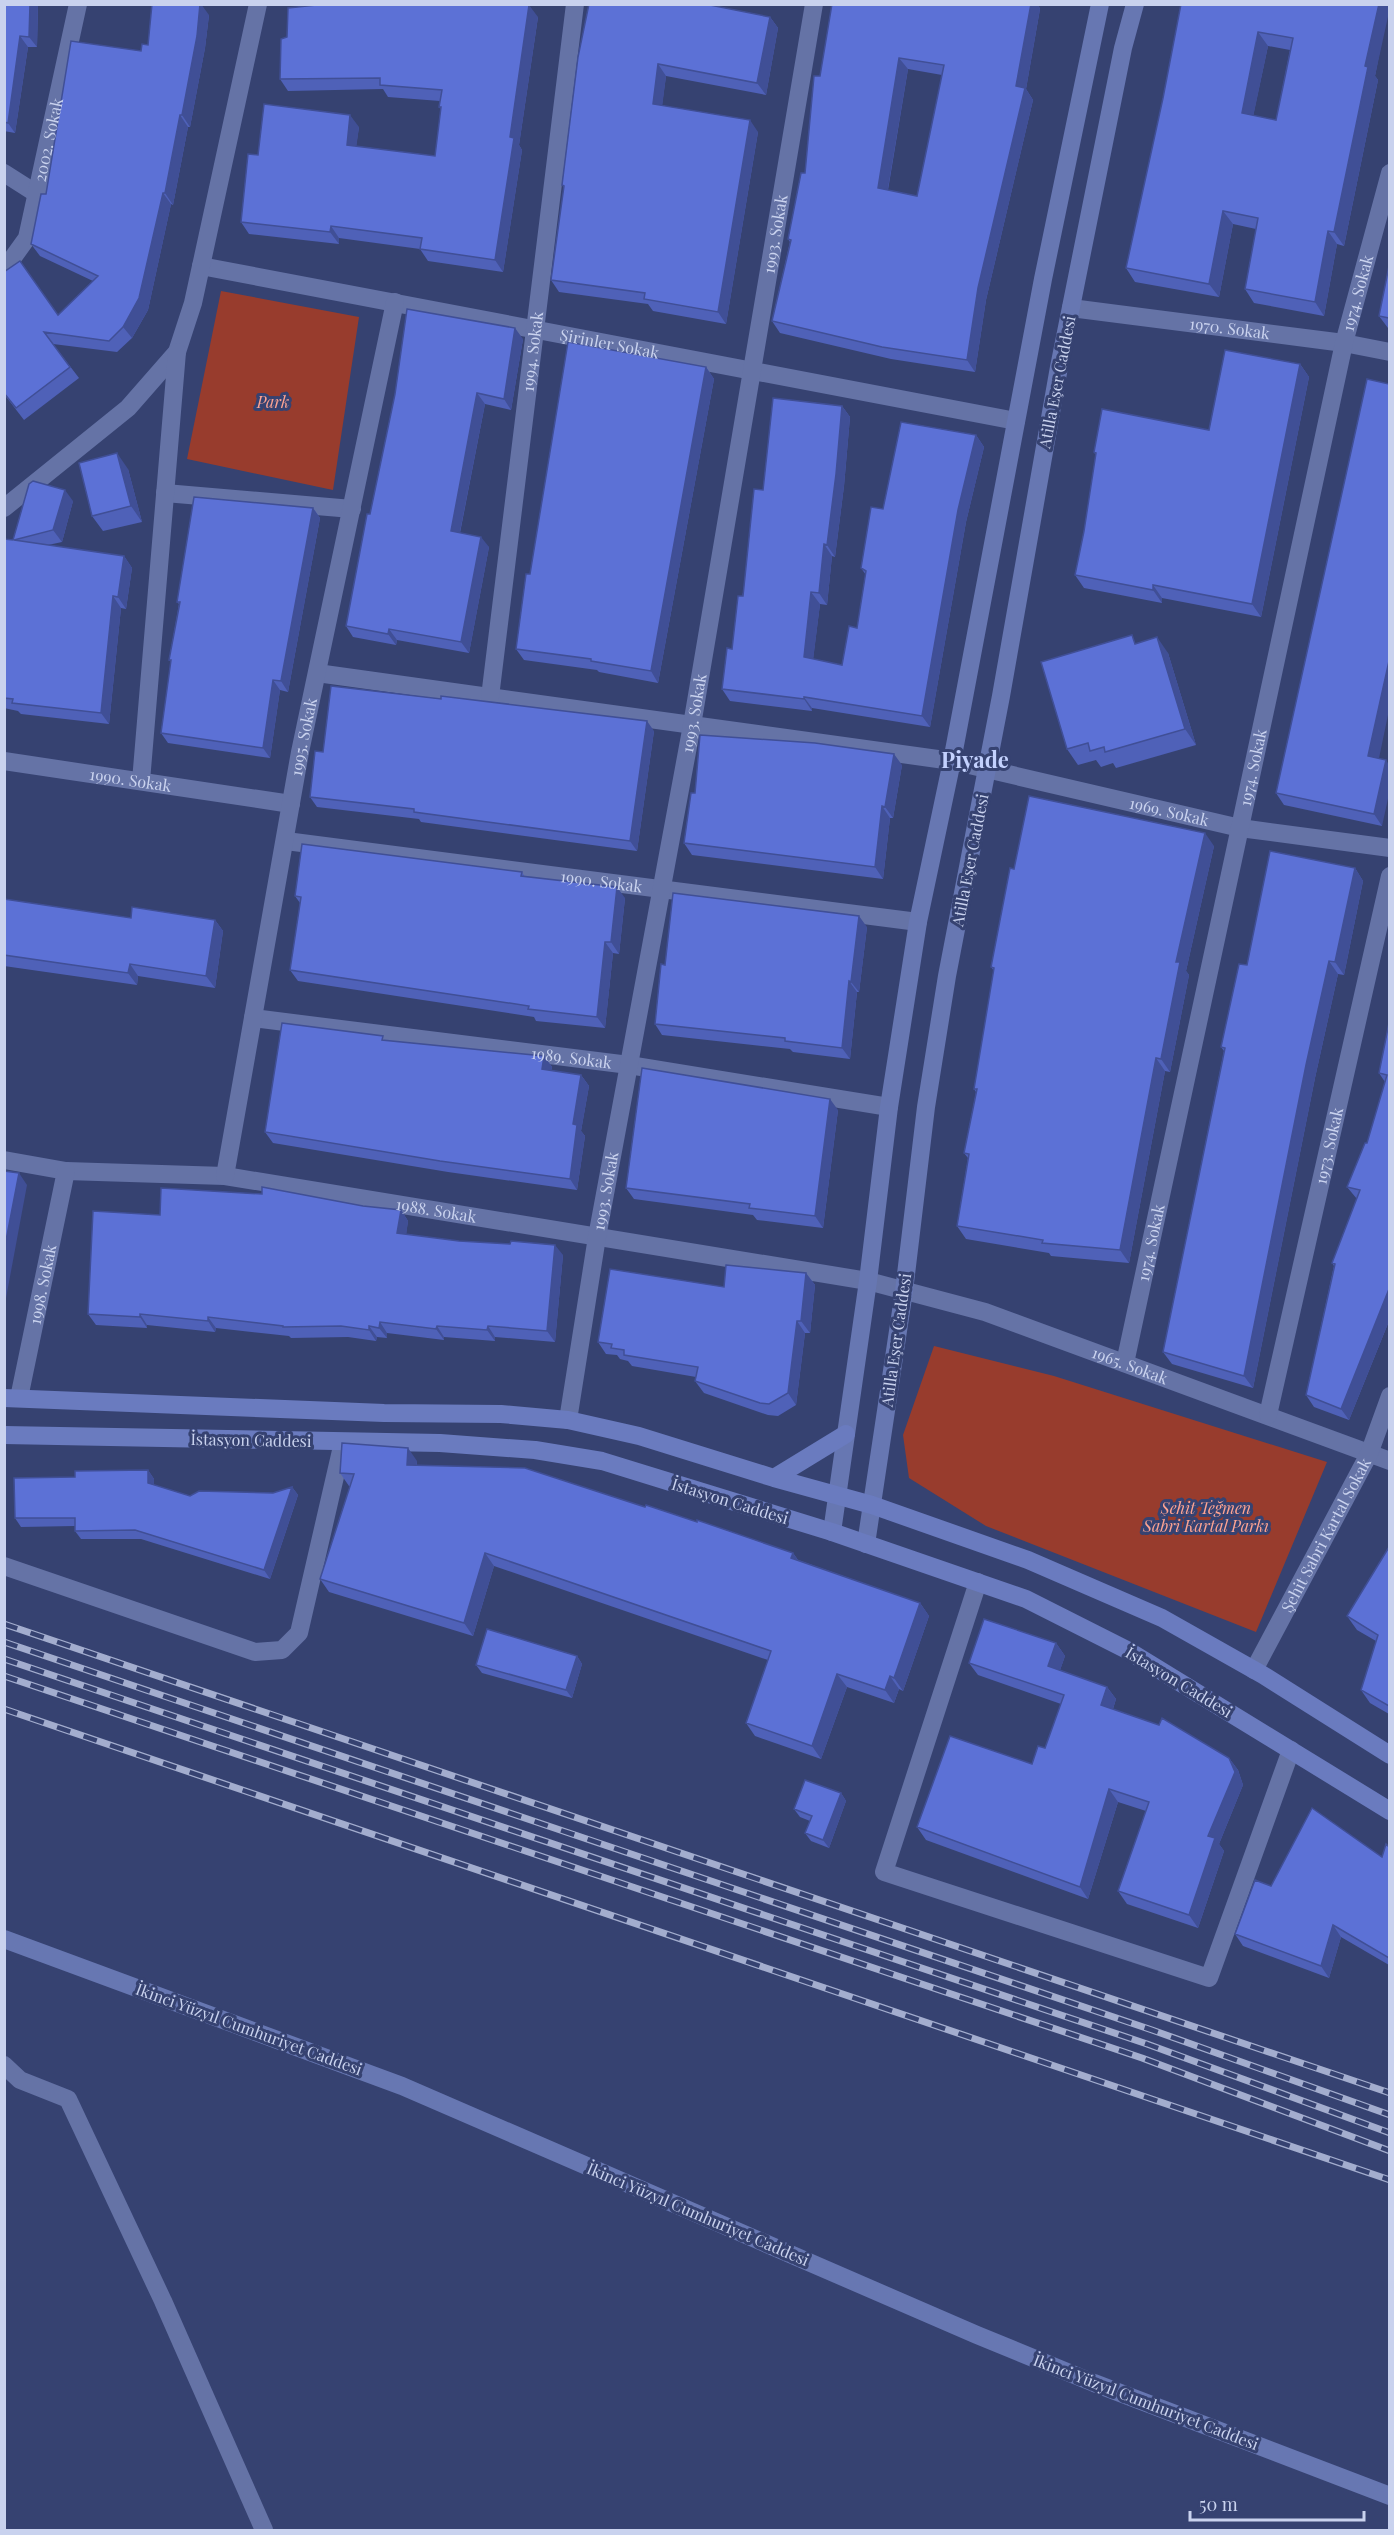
<svg xmlns="http://www.w3.org/2000/svg" width="1394" height="2535" font-family="'Playfair Display',serif">
<rect width="100%" height="100%" fill="#364271"/>
<!-- green -->
<path fill="#983c2d" d="M221,291L359,317L333,490L187,459Z
M934,1346L1054,1376L1327,1462L1256,1632L986,1526L909,1478L903,1435Z"/>
<g fill="none" stroke-linecap="round" stroke-linejoin="round">
<!-- minor -->
<g stroke="#6573a6" stroke-width="18">
<path d="M4,173L37,194"/>
<path id="s1" d="M201,266L1016,421"/>
<path id="s2" d="M4,270L27,238L78,4"/>
<path id="s3" d="M1071,308L1344,343L1390,352"/>
<path d="M165,493L352,509"/>
<path d="M4,508L128,408L177,352L193,303L258,4"/>
<path id="s4" d="M317,673L952,761L1240,828L1390,848"/>
<path id="s5" d="M490,697L575,4"/>
<path id="s6" d="M4,761L291,804"/>
<path d="M141,781L177,352"/>
<path id="s7" d="M286,841L918,922"/>
<path id="s8" d="M253,1018L629,1065L889,1107"/>
<path id="s9" d="M4,1160L66,1171L225,1176L868,1281L985,1312L1390,1461"/>
<path id="s10" d="M225,1176L300,752L395,302"/>
<path id="s11" d="M1125,1363L1344,343L1390,173"/>
<path id="s12" d="M19,1398L66,1171"/>
<path id="s13" d="M1268,1415L1390,876"/>
<path id="s14" d="M568,1420L597,1237L692,725L814,4"/>
<path d="M4,1566L255,1652L282,1650L299,1633L343,1442"/>
<path d="M978,1582L884,1872L1209,1978L1291,1750"/>
<path id="s15" d="M1254,1670L1369,1454L1390,1396"/>
<path d="M4,2065L20,2080L68,2099L163,2301L264,2530"/>
</g>
<!-- secondary -->
<path stroke="#6777b2" stroke-width="18" d="M832,1532L868,1281L889,1107L918,922L952,761L1043,279L1100,4
M866,1544L904,1291L926,1107L947,976L1001,696L1059,367L1123,48L1135,4
M4,1939L402,2086L977,2335L1094,2383L1390,2496"/>
<!-- primary -->
<path stroke="#6a7bbf" stroke-width="18" d="M4,1398L384,1413L501,1414L568,1420L639,1436L774,1478L872,1505L1028,1560L1162,1618L1263,1675L1390,1755
M4,1435L440,1443L535,1450L602,1461L832,1532L1026,1599L1127,1650L1390,1811
M774,1478L846,1434"/>
<!-- rail casing -->
<g stroke="#a3adce" stroke-width="7">
<path id="rail" d="M4,1624L1390,2093
M4,1642L1152,2030L1390,2115
M4,1659L1147,2044L1390,2133
M4,1676L1142,2058L1390,2151
M4,1709L1390,2180"/>
</g>
<!-- rail -->
<use href="#rail" stroke="#364271" stroke-width="4.5" stroke-dasharray="14" stroke-linecap="butt"/>
</g>
<!-- wall -->
<path fill="#4f61b8" fill-rule="evenodd" d="M4,4H38L37,47H28L15,133L4,131Z
M832,4H1038L1040,9L1026,89L1033,100L986,300L975,372L891,359L780,333L772,321L790,242L788,239L805,173ZM908,69L942,75L917,196L888,190Z
M1181,4H1389L1375,76L1378,80L1344,246L1337,244L1324,316L1254,303L1245,289L1256,229L1233,224L1219,297L1135,282L1126,268L1163,98ZM1268,46L1290,50L1276,120L1253,116Z
M209,15L205,48L190,127H188L173,205L171,204L148,310L132,338L117,352L53,344L79,378L24,420L4,394V272L58,315L93,281L40,256L31,244L46,194L141,51L148,45Z
M538,17L519,145L522,150L503,272L428,261L420,249L339,238V244L249,234L241,222L258,155L359,127L356,146L435,156L441,110L439,107L440,101L388,97L383,89L288,91L280,79Z
M770,17L778,28L766,95L666,76L662,105L758,132L726,324L653,311L648,304L559,292L551,280L564,188L562,185L578,57Z
M1389,266V329L1388,328L1379,316Z
M523,339L511,410L485,404L460,533L489,547L469,653L397,640L396,645L353,637L346,626L370,514Z
M1300,364L1309,377L1261,617L1162,598V603L1084,588L1075,575L1084,531L1096,456L1094,452L1209,430Z
M706,367L714,379L658,683L599,672L597,670L524,660L516,649L530,574Z
M842,406L850,417L844,486L835,557L832,556L827,605L820,604L813,659L842,665L857,628L866,575L861,568L883,509L976,435L984,447L966,522L930,727L812,708V711L730,701L722,689L732,649L763,490Z
M128,469L142,522L103,531L92,516Z
M73,501L62,542L48,545L124,556L132,568L126,609L121,608L109,724L21,714L18,711L4,708V539L13,540Z
M313,508L320,518L288,692L280,690L270,758L168,743L161,733L171,662L169,660L179,604L177,602Z
M1137,643L1168,653L1196,745L1116,768L1113,763L1101,767L1096,760L1078,765L1067,749Z
M654,731L637,851L421,822L419,819L317,807L310,797L323,752Z
M1379,758L1382,826L1284,805L1276,793Z
M902,765L893,818H890L883,879L692,855L684,843L695,793Z
M1214,846L1186,971L1189,975L1170,1072L1165,1071L1129,1263L1051,1256L1049,1253L966,1239L957,1226L968,1158L964,1153L976,1092L974,1089L994,971L991,967L1014,869Z
M1355,868L1363,881L1344,975L1338,974L1315,1078L1253,1388L1172,1364L1163,1352L1224,1051L1221,1047Z
M522,872L525,877L625,898L619,954L613,953L605,1028L536,1021L534,1017L298,981L290,970L300,903L295,896Z
M4,899L131,918L215,920L223,931L215,988L138,976L137,985L4,966Z
M867,927L859,992H857L850,1059L793,1052L790,1049L662,1035L655,1024L665,965Z
M1389,1023V1321L1349,1420L1314,1407L1306,1395L1334,1266L1332,1263L1357,1199L1347,1187L1367,1143L1385,1082L1379,1073Z
M386,1041L544,1056L552,1067L551,1071L581,1075L589,1086L581,1131L585,1136L577,1190L448,1172L273,1143L265,1132Z
M838,1110L823,1228L757,1220L753,1215L634,1199L626,1188Z
M401,1210L408,1221L406,1234L563,1255L555,1342L495,1337V1341L444,1337V1340L387,1333V1338L377,1337L376,1341L348,1337L291,1338L289,1336L216,1328L215,1332L147,1325V1328L96,1325L88,1314L160,1215Z
M806,1273L815,1285L810,1333H805L796,1405L778,1416L768,1415L704,1393L695,1381L696,1377L632,1366L628,1361L620,1359L617,1355L606,1354L598,1342L724,1287Z
M417,1461V1465L645,1507L697,1522L793,1553L798,1560L920,1603L929,1616L903,1691L899,1689L894,1703L847,1687L821,1759L755,1736L746,1723L768,1660L494,1566L473,1636L329,1592L320,1579L350,1486H349L340,1473Z
M148,1470L154,1479V1485L190,1496L273,1493L292,1487L298,1495L270,1579L141,1539H81L75,1531V1526L21,1527L15,1518L75,1477Z
M1389,1547V1714L1370,1703L1361,1690L1376,1641L1357,1630L1347,1616Z
M1056,1643L1065,1656L1060,1670L1107,1687L1116,1699L1113,1709L1229,1758L1238,1770L1243,1785L1219,1844L1224,1851L1198,1928L1127,1904L1118,1891L1146,1811L1118,1802L1088,1899L926,1840L917,1827L1032,1764L1045,1748L1061,1704L978,1675L969,1663Z
M577,1656L582,1664L572,1698L482,1673L476,1665Z
M841,1793L846,1801L829,1848L811,1841L805,1833L810,1821L800,1817L794,1809Z
M1389,1847V1965L1341,1937L1329,1978L1243,1946L1235,1934L1271,1886L1382,1857Z"/>
<!-- shaded-wall -->
<path fill="#404f96" d="M30,4H38L37,47L29,37Z
M200,4H201L209,15L205,48L190,127L182,115Z
M1031,4H1038L1040,9L1026,89L1033,100L986,300L975,372L967,360L978,288Z
M1379,4H1389V12L1375,76L1378,80L1344,246L1334,232L1365,66Z
M529,5L538,17L519,145L522,150L503,272L495,260L510,137Z
M770,17L778,28L766,95L757,83Z
M1258,32L1268,46L1251,127L1242,113Z
M20,36L28,47L15,133L8,123Z
M899,58L908,69L886,200L878,188Z
M658,64L666,76L661,116L653,104Z
M180,115L188,127L173,205L165,193Z
M350,115L359,127L355,157L347,145Z
M750,120L758,132L726,324L718,312Z
M163,193L171,204L148,310L132,338L123,327Z
M1223,211L1233,224L1219,297L1209,284Z
M331,226L339,238V244L330,232Z
M1328,231L1337,244L1324,316L1315,302Z
M515,328L523,339L511,410L504,399Z
M1300,364L1309,377L1261,617L1252,604Z
M706,367L714,379L658,683L651,671Z
M477,393L485,404L458,542L451,531Z
M842,406L850,417L844,486L835,557L827,545Z
M976,435L984,447L966,522L930,727L922,716L958,510Z
M117,453L128,469L142,522L131,506Z
M65,490L73,501L62,542L53,530Z
M313,508L320,518L288,692L281,681Z
M481,537L489,547L469,653L461,642Z
M824,544L832,556L827,605L819,593Z
M124,556L132,568L126,609L118,597Z
M1153,585L1162,598V603L1153,590Z
M811,592L820,604L812,669L804,657Z
M113,596L121,608L109,724L101,713Z
M389,629L397,640L396,645L388,634Z
M1157,637L1168,653L1196,745L1185,729Z
M1389,661V710L1377,768L1368,756Z
M273,680L280,690L270,758L263,748Z
M804,697L812,708V711L804,699Z
M647,721L654,731L637,851L630,841Z
M894,754L902,765L893,818L885,807Z
M1386,760L1389,765V794L1382,826L1374,814Z
M882,806L890,818L883,879L875,867Z
M1205,833L1214,846L1186,971L1189,975L1170,1072L1161,1059L1176,962Z
M1355,868L1363,881L1344,975L1335,962Z
M617,887L625,898L619,954L611,942Z
M859,916L867,927L859,992L851,982Z
M215,920L223,931L215,988L206,976Z
M605,942L613,953L605,1028L597,1017Z
M1329,961L1338,974L1315,1078L1253,1388L1244,1376L1306,1065Z
M130,964L138,976L137,985L128,973Z
M849,981L857,992L850,1059L842,1048Z
M544,1056L552,1067L549,1080L542,1069Z
M1156,1058L1165,1071L1129,1263L1120,1250Z
M581,1075L589,1086L581,1131L585,1136L577,1190L570,1179L573,1124Z
M830,1099L838,1110L823,1228L815,1216Z
M19,1173L27,1185L4,1309V1251Z
M401,1210L408,1221L405,1244L397,1233Z
M555,1245L563,1255L555,1342L547,1331Z
M806,1273L815,1285L810,1333L801,1321Z
M1389,1289V1321L1349,1420L1341,1409Z
M140,1314L147,1325V1328L140,1317Z
M208,1317L216,1328L215,1332L208,1321Z
M797,1321L805,1333L796,1405L788,1393Z
M380,1322L387,1333V1338L379,1328Z
M369,1326L377,1337L376,1341L369,1330Z
M437,1326L444,1337V1340L436,1329Z
M488,1326L495,1337V1341L487,1330Z
M408,1448L417,1461L416,1477L407,1465Z
M148,1470L154,1479V1492L148,1483Z
M292,1487L298,1495L270,1579L264,1570Z
M485,1553L494,1566L473,1636L464,1623Z
M793,1553L802,1566L791,1558Z
M920,1603L929,1616L903,1691L894,1678Z
M1056,1643L1065,1656L1057,1679L1048,1666Z
M577,1656L582,1664L572,1698L566,1690Z
M837,1674L847,1687L821,1759L812,1746Z
M890,1676L899,1689L894,1703L885,1690Z
M1107,1687L1116,1699L1110,1718L1101,1705Z
M1229,1758L1238,1770L1243,1785L1219,1844L1224,1851L1198,1928L1189,1915Z
M1109,1789L1118,1802L1088,1899L1080,1887Z
M841,1793L846,1801L829,1848L823,1840Z
M1333,1925L1341,1937L1329,1978L1321,1966Z"/>
<!-- building -->
<path fill="#5c71d6" stroke="#404f96" stroke-width="1.5" fill-rule="evenodd" d="M4,4H30L29,37L20,36L8,123L4,122Z
M152,4H200L197,36L182,115H180L165,193H163L139,298L123,327L109,341L44,332L70,367L16,408L4,393V272L20,261L58,315L98,276L31,244L41,194H46L71,41L141,51L142,44L148,45Z
M326,4L529,5L510,137L514,138L495,260L420,249L422,238L331,226L330,232L241,222L248,154L258,155L264,104L350,115L347,145L435,156L441,107H439L442,90L380,85V78L280,79L281,39L287,37L288,8Z
M589,4L696,5L697,4H705L770,17L757,83L658,64L653,104L750,120L718,312L644,299L645,293L551,280L564,186L562,185L578,57Z
M832,4H1031L1016,86L1025,88L978,288L967,360L882,347L772,321L791,240L788,239L801,173H805L814,76H820ZM899,58L944,65L917,196L878,188Z
M1181,4H1379L1365,66L1368,67L1334,232L1328,231L1315,302L1245,289L1258,218L1223,211L1209,284L1126,268L1163,98ZM1258,32L1293,38L1276,120L1242,113Z
M1389,266V318L1379,316Z
M407,309L515,328L504,399L477,393L451,531L481,537L461,642L389,629L388,634L346,626L367,514H370L395,394Z
M568,342L706,367L651,671L591,661V659L516,649L526,574H530Z
M1225,350L1300,364L1252,604L1153,585V590L1075,575L1084,531L1096,453L1094,452L1102,409L1209,430Z
M1367,379L1389,384V661L1368,756L1386,760L1374,814L1276,793Z
M773,398L842,406L836,474L827,545L824,544L819,593L811,592L804,657L842,665L849,626L857,628L866,571L861,568L871,507L883,509L901,422L976,435L958,510L922,716L804,697V699L722,689L727,648L732,649L738,596H743L754,489L763,490Z
M117,453L131,506L92,516L79,463Z
M33,481L65,490L53,530L14,540L124,556L118,597L113,596L101,713L12,703L13,699L4,698V539L13,540L29,484Z
M194,497L313,508L281,681L273,680L263,748L161,733L171,660H169L180,602H177Z
M1132,635L1135,644L1157,637L1185,729L1105,752L1104,747L1090,751L1088,743L1067,749L1041,662Z
M331,686L441,699V696L647,721L630,841L414,812V809L310,797L315,751L323,752Z
M700,735L815,743L894,754L885,807L882,806L875,867L684,843L691,793H695Z
M1029,796L1205,833L1176,962H1180L1161,1059L1156,1058L1120,1250L1042,1243L1043,1240L957,1226L969,1154L964,1153L977,1089H974L994,968L991,967L1010,868L1014,869Z
M302,844L522,872L521,876L617,887L611,942H605L597,1017L528,1009L529,1006L290,970L301,897L295,896Z
M1270,851L1355,868L1335,962L1329,961L1306,1065L1244,1376L1163,1352L1225,1048L1221,1047L1239,964L1247,965Z
M673,893L859,916L851,982L849,981L842,1048L785,1041V1038L655,1024L661,964L665,965Z
M4,899L131,918L132,907L215,920L206,976L130,964L128,973L4,955Z
M282,1023L383,1036L382,1040L544,1056L542,1069L581,1075L573,1124L577,1125L570,1179L440,1161L265,1132Z
M1389,1023V1289L1341,1409L1306,1395L1335,1264L1332,1263L1360,1190L1347,1187L1365,1143H1367L1387,1075L1379,1073Z
M642,1068L830,1099L815,1216L749,1208L750,1204L626,1188Z
M4,1171L19,1173L4,1251Z
M262,1187L363,1206L401,1210L397,1233L459,1241L510,1244L511,1241L555,1245L547,1331L488,1326L487,1330L437,1326L436,1329L380,1322L379,1328L369,1326V1330L341,1326L283,1327V1326L208,1317V1321L140,1314V1317L88,1314L93,1211L160,1215L161,1188L262,1194Z
M726,1265L806,1273L801,1321H797L788,1393L769,1404L760,1403L695,1381L698,1367L624,1355V1350L611,1348L612,1344L598,1342L610,1269L724,1287Z
M342,1443L408,1448L407,1465L525,1468L645,1507L646,1505L697,1522V1520L793,1553L791,1558L920,1603L894,1678L890,1676L885,1690L837,1674L812,1746L746,1723L771,1651L485,1553L464,1623L320,1579L354,1474L340,1473Z
M148,1470V1483L190,1496L199,1491L273,1493L292,1487L264,1570L135,1530L75,1531V1518H15L14,1478L75,1477V1471Z
M1389,1547V1706L1361,1690L1378,1635L1347,1616Z
M984,1619L1056,1643L1048,1666L1107,1687L1101,1705L1159,1725L1162,1718L1229,1758L1235,1772L1208,1836L1215,1838L1189,1915L1118,1891L1149,1802L1109,1789L1080,1887L917,1827L950,1736L1032,1764L1038,1746L1045,1748L1064,1695L969,1663Z
M487,1629L577,1656L566,1690L476,1665Z
M805,1780L841,1793L823,1840L805,1833L812,1816L794,1809Z
M1312,1808L1382,1857L1386,1844L1389,1847V1958L1333,1925L1321,1966L1235,1934L1255,1880L1271,1886Z"/>
<g text-anchor="middle" stroke-width="6" stroke-linejoin="round" paint-order="stroke">
<!-- street labels -->
<g font-size="16" fill="#c9d2ee" stroke="#364271">
<text dy="6" stroke="none"><textPath href="#s2" startOffset="140">2002. Sokak</textPath></text>
<text dy="6" stroke="none"><textPath href="#s14" startOffset="1204">1993. Sokak</textPath></text>
<text dy="6" stroke="none"><textPath href="#s11" startOffset="1095">1974. Sokak</textPath></text>
<text dy="6" stroke="none"><textPath href="#s3" startOffset="160">1970. Sokak</textPath></text>
<text dy="6" stroke="none"><textPath href="#s1" startOffset="416">Şirinler Sokak</textPath></text>
<text dy="6" stroke="none"><textPath href="#s5" startOffset="348">1994. Sokak</textPath></text>
<text transform="translate(1057 382) rotate(-79)" y="6">Atilla Eşer Caddesi</text>
<text dy="6" stroke="none"><textPath href="#s14" startOffset="718">1993. Sokak</textPath></text>
<text dy="6" stroke="none"><textPath href="#s10" startOffset="446">1995. Sokak</textPath></text>
<text dy="6" stroke="none"><textPath href="#s11" startOffset="609">1974. Sokak</textPath></text>
<text dy="6" stroke="none"><textPath href="#s6" startOffset="128">1990. Sokak</textPath></text>
<text dy="6" stroke="none"><textPath href="#s4" startOffset="864">1969. Sokak</textPath></text>
<text transform="translate(970 860) rotate(-79)" y="6">Atilla Eşer Caddesi</text>
<text dy="6" stroke="none"><textPath href="#s7" startOffset="318">1990. Sokak</textPath></text>
<text dy="6" stroke="none"><textPath href="#s8" startOffset="321">1989. Sokak</textPath></text>
<text dy="6" stroke="none"><textPath href="#s13" startOffset="276">1973. Sokak</textPath></text>
<text dy="6" stroke="none"><textPath href="#s14" startOffset="232">1993. Sokak</textPath></text>
<text dy="6" stroke="none"><textPath href="#s9" startOffset="436">1988. Sokak</textPath></text>
<text dy="6" stroke="none"><textPath href="#s11" startOffset="123">1974. Sokak</textPath></text>
<text dy="6" stroke="none"><textPath href="#s12" startOffset="116">1998. Sokak</textPath></text>
<text transform="translate(896 1340) rotate(-82)" y="6">Atilla Eşer Caddesi</text>
<text dy="6" stroke="none"><textPath href="#s9" startOffset="1149">1965. Sokak</textPath></text>
<text transform="translate(251 1440) rotate(1)" y="6">İstasyon Caddesi</text>
<text transform="translate(730 1501) rotate(17)" y="6">İstasyon Caddesi</text>
<text dy="6" stroke="none"><textPath href="#s15" startOffset="153">Şehit Sabri Kartal Sokak</textPath></text>
<text transform="translate(1179 1682) rotate(31)" y="6">İstasyon Caddesi</text>
<text transform="translate(249 2029) rotate(20)" y="6">İkinci Yüzyıl Cumhuriyet Caddesi</text>
<text transform="translate(698 2214) rotate(23)" y="6">İkinci Yüzyıl Cumhuriyet Caddesi</text>
<text transform="translate(1146 2402) rotate(21)" y="6">İkinci Yüzyıl Cumhuriyet Caddesi</text>
</g>
<!-- park labels -->
<g font-size="16" font-style="italic" fill="#fea492" stroke="#364271">
<text x="273" y="408">Park</text>
<text x="1206" y="1514">Şehit Teğmen<tspan x="1206" dy="18">Sabri Kartal Parkı</tspan></text>
</g>
<!-- district labels -->
<g font-size="22" font-weight="bold" fill="#c3d1fe" stroke="#364271">
<text x="975" y="768">Piyade</text>
</g>
</g>
<!-- border -->
<rect width="1394" height="2535" fill="none" stroke="#c9d2ee" stroke-width="12"/>
<!-- scale -->
<path d="M1190 2511v9h174v-9" fill="none" stroke="#c9d2ee" stroke-width="3"/>
<text x="1199" y="2511" font-size="18" fill="#c9d2ee" stroke="#364271" stroke-width="4.5" paint-order="stroke">50 m</text>
</svg>
